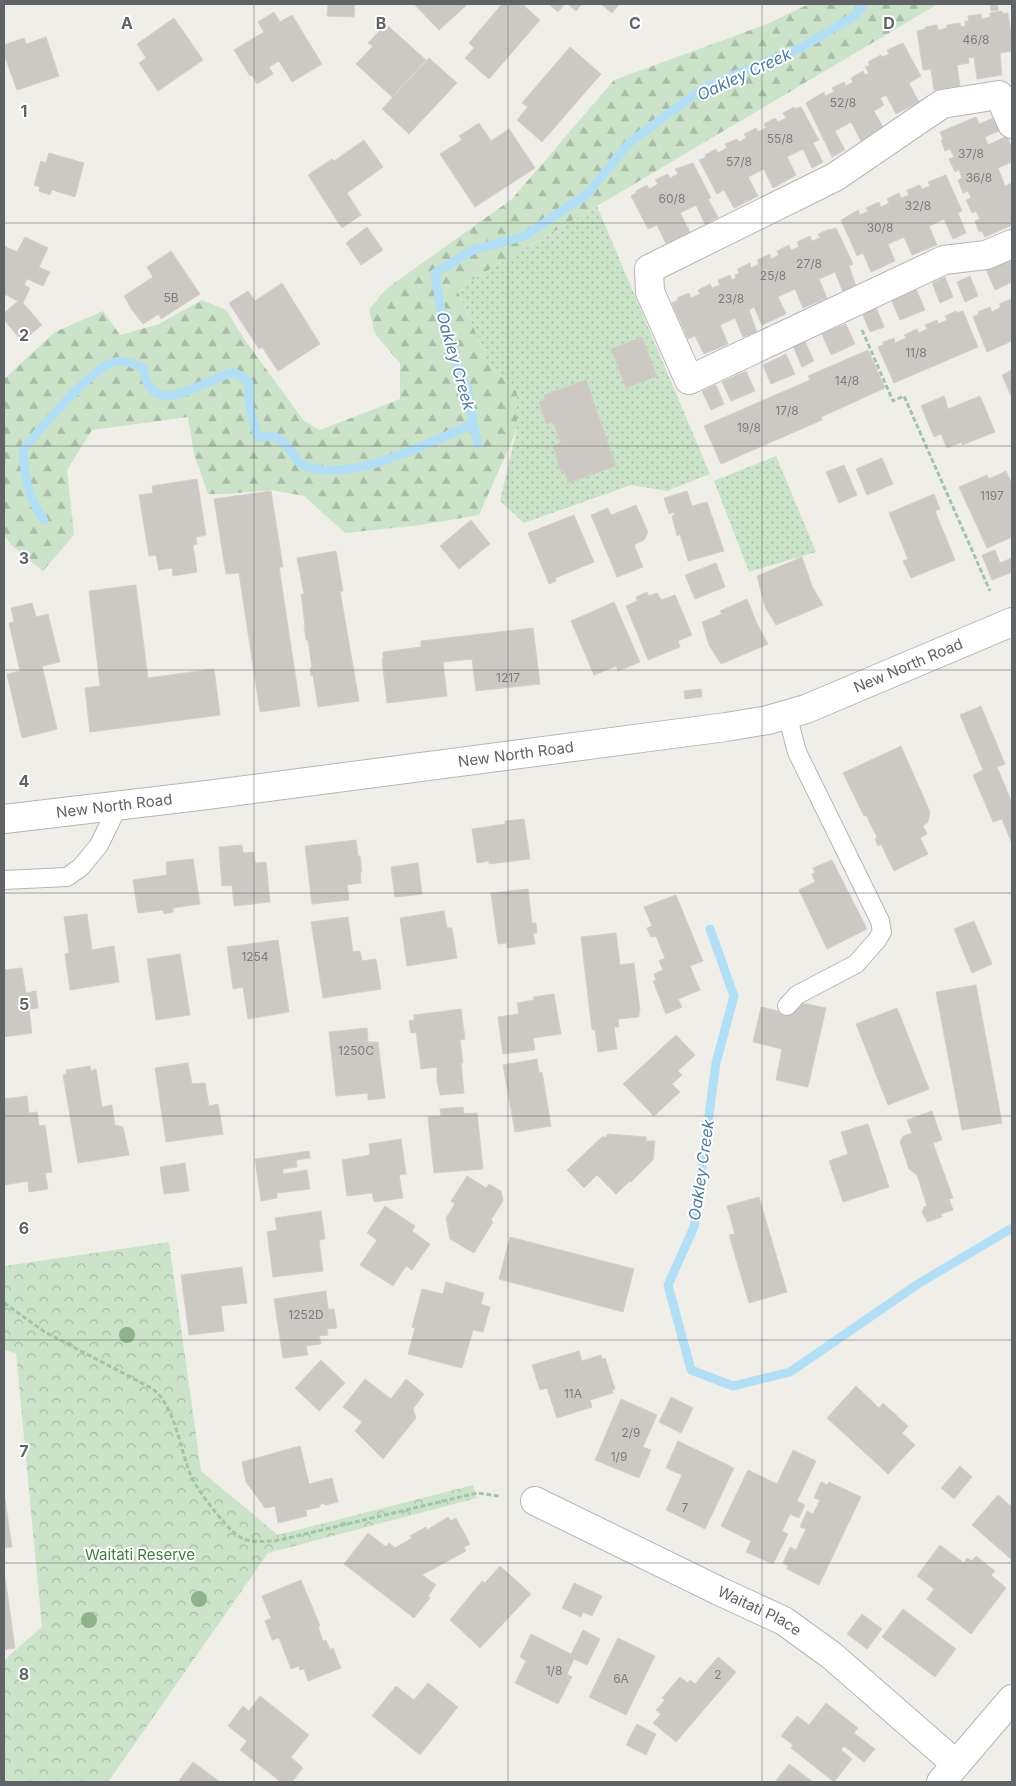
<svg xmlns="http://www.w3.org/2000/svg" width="1016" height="1786" font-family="Inter,sans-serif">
<defs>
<pattern id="forest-firs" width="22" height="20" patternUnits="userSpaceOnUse" patternTransform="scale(1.25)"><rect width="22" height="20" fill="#cbe4c9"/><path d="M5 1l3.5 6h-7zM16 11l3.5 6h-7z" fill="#a8bca7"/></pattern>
<pattern id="park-crowns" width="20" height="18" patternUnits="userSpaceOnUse" patternTransform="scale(1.25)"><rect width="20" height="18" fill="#cbe4c9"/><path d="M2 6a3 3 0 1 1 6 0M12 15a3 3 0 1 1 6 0" fill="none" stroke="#a8bca7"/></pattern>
<pattern id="garden-dots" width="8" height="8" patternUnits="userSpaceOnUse" patternTransform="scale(1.25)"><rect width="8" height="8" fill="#cbe4c9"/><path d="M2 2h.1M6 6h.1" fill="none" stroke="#a8bca7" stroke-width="1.8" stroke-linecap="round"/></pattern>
</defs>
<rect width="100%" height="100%" fill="#f0eee9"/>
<!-- forest -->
<path fill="url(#forest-firs)" d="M809,4H938L457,289L489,364L517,392V429L479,515L421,525L345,533L304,496L271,490L227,494H208L194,454L188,417L92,430L67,470L74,535L43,571L11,545L4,535V379L55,332L103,311L120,335L159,324L202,300L226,310L247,343L304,421L320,430L400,399V363L375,334L369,310L386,289L512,199L614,80L765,25Z"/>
<!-- park -->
<path fill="url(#park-crowns)" d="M169,1242L201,1471L278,1535L473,1485L477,1498L268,1553L108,1782H4V1660L42,1627L16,1353L4,1350V1266Z"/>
<!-- garden -->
<path fill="url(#garden-dots)" d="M597,206L710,474L667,491L631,485L524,523L500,501L517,429V392L489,364L457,289Z
M776,456L816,552L749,572L714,481Z"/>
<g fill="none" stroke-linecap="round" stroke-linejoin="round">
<!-- stream -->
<path stroke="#b3dff6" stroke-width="9" d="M478,444L473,424L467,388L445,334L435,273L473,250L525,236L588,193L629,143L702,89L802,47L856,15L863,4
M44,520C27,496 25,478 23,450C41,429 93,363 120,361C128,361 136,365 143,368C145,381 151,395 166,396C183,396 216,377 234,372L249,382C247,402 252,418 258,437C263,437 272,435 277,438C292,445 292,461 306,466C351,484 430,442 473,424
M710,929L734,996L716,1063L694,1227L668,1285L691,1370L733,1386L790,1372L918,1284L1012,1228"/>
</g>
<!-- building -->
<path fill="#ccc9c5" stroke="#d4cfc8" d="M328,4H355L354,17L327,16Z
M414,4H468L439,30Z
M502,4H522L540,20L489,79L465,58L474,48L469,43Z
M549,4H565L558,12Z
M568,4H582L576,11Z
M601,4H619L612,13Z
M990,4H997L998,10L991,11Z
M1002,11L1003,14L1008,13L1012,41V51L1000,53L1002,75L977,79L974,57L968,58L969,63L957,65L960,86L934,90L931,69L923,70L917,31L925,29V27L937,25L938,30L947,28V25L960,23L961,27L965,26V21H969L968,16L981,14L982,19L990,17V13Z
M274,12L280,22L292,15L322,64L292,82L279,61L269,67L273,74L257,84L252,75L250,76L234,50L264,32L258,22Z
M174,18L203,60L158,91L139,63L146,58L137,44Z
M386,24L426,60L392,97L356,64L373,46L368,43Z
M46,37L59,76L17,90L4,54V45L24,38L26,44Z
M903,43L921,76L909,83L919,102L896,114L886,95L880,98L884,105L874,111L884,129L861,141L851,122L835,131L845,150L832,157L806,103L824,92L825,96L834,92L832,88L844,82L846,86L853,82L851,78L863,71L865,75L869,73L865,67L870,65L868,62L881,55L882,57L889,54L887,50Z
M570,47L601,74L542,142L517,120L528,107L522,103Z
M429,58L457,83L409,134L382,109Z
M794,107L795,109L801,107L819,140L813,143L823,162L812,168L803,149L787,157L796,175L773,188L764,169L748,177L758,196L734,208L724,190L717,194L699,160L706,157L705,155L716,149L718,153L727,148L725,144L737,139L739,142L746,138L744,134L756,128L758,132L766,128L764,124L775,118L778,122L786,118L783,113Z
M998,116L1004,129L985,137L988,145L1007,136L1012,149V162L998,168L1005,186L1012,183V225L985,237L982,231L979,232L975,221L980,219L976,211L972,213L966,200L971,198L968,191L963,193L958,180L962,178L959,170L955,172L949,159L954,157L950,149L945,151L941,140L943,139L940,132L976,117L979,124Z
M479,123L491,141L509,129L535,168L475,207L440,154L462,140L459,136Z
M364,140L383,167L347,193L361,215L342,228L308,175L332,159L334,161Z
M49,153L84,163L75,197L52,190L50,195L39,191L40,187L34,185L41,161L46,163Z
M693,163L711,198L708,199L718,217L705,224L696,205L680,213L690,232L666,244L657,225L648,229L631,196L637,192L636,191L647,185L649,189L658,184L655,180L668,174L670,178L678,174L675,169Z
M946,175L962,211L958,213L966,233L953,239L944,219L929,226L937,245L912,255L904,237L888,244L895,261L871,272L863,253L857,256L841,220L858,210L860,215L868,211L866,208L879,202L881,207L889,203L887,199L899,193L901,198L909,195L907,190L920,185L922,189L930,186L928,182Z
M367,227L383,250L361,265L346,243Z
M836,228L853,264L849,266L856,286L843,292L835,272L819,279L827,298L803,308L795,289L778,297L786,314L762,325L754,307L749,310L757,332L743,337L735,318L720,325L728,344L704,354L695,336L688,339L672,303L678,300L677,298L689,293L691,298L700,294L698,290L710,284L712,288L720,285L718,280L730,275L732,280L736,278L735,275L739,273L737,269L750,263L751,268L759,264L757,260L770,254L771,259L779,255L777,251L789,245L791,250L799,247L797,242L810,236L812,241L820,238L818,234L830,229V230Z
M25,237L48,248L39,267L50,272L43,286L27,279L24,285L30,288L23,303L42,325L22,341L4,320V313L18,301L4,294V246L17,252Z
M171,251L200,294L161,319L159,314L143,324L132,310L124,296L153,277L147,267Z
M1010,259L1012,263V282L995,290L986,269Z
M970,276L978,296L965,302L957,282Z
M945,277L953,297L940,303L932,283Z
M282,283L320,344L278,371L262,347L259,349L229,303L248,291L255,301Z
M916,289L925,310L900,320L891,299Z
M1011,299L1012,341L987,352L973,317L979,314L978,312L990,307L992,312L1001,307L999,304Z
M876,307L884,327L870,332L862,313Z
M956,311L957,313L963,311L978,347L894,383L878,347L884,344L883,342L894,338L895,343L906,338L904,335L917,329L919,333L927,329L925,325L937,320L938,324L947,320L945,316Z
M846,324L855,344L831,355L822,334Z
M642,337L657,376L626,388L611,349Z
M805,341L814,361L802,367L793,346Z
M868,350L885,388L821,417L822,420L721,464L704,426L810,380L808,376Z
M786,354L795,374L771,384L763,365Z
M1012,370V398L1002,375Z
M746,371L755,391L731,401L722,382Z
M586,380L616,466L568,483L564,471L561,472L553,446L561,443L553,422L546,424L539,402L545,399L544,395Z
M716,385L724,404L711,410L702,391Z
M944,396L948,409L980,396L995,432L962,445V442L947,448L941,434L934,437L921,406Z
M882,458L893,484L867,495L856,469Z
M844,465L857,495L839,503L826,472Z
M1006,471L1012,485V537L987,548L959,487L987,475L989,479Z
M197,479L206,535L196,537L197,544L193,545L197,572L173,576L172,568L159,570L156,555L149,556L139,495L153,493L152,486Z
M271,491L283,567H279L300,706L260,712L239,573L226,574L214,499Z
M687,491L692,506L707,502L724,551L688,561L680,534L677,536L672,516L674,515V512L669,514L664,498Z
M934,494L940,509L935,511L955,560L911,578L903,561L908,559L889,513Z
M636,505L648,532L644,540L634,545L643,567L617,577L591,515L608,508L611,515Z
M574,515L594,562L555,578L556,581L549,584L528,533Z
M471,520L490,544L459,569L440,546Z
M995,550L1000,563L1012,558V572L992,580L982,555Z
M336,551L343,591H340L359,701L318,707L313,675L311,676L310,668H312L308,640H306L304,625H305L301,594H304L297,558Z
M802,557L812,586L823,605L776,625L765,607L757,576Z
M716,563L725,587L695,599L685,575Z
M136,585L148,678L214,669L220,715L90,732L85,688L100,686L89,591Z
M647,592L649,596L657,593L661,600L675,595L692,635L678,641L680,647L648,660L626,606L637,601L636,597Z
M747,599L758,626L768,644L721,664L709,645L702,622L722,614L720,611Z
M614,602L640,662L618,671L616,666L594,675L571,621Z
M32,603L36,617L48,614L60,662L42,666L57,729L22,738L7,674L20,671L9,623L14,622L11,608Z
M533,628L540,684L476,691L472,659L443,662L447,696L387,703L382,659L383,658V652L421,647V641Z
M701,689L702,697L685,699L684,691Z
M981,706L1005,764L997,767L1012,803V844L1002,819L993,822L973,775L983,770L960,715Z
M901,746L930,812L928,822L923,826L927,834L920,838L928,854L894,871L881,844L878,846L875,839L877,837L866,815L864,816L843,773Z
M524,819L530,859L489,864V861L477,863L472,829L505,824V821Z
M356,840L358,856H360L362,872H360L361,883L347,885L349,900L312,904L305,846Z
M242,845L243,853L254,852L255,863L266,862L270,902L234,906L232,885L222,886L219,847Z
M193,859L200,904L173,908V912L164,914L163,910L138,913L133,880L167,875L166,862Z
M832,860L867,929L827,949L799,890L815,882L812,874L815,873L813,868Z
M418,863L422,894L395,897L391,867Z
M528,889L532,923H536L537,933H533L535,944L507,948V943L498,944L491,893Z
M676,895L703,961L690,966L700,990L678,999L682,1007L666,1014L653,981L656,980L654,974L663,970L659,961L665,958L656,936L651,937L647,928L652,926L644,907Z
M444,911L447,928H452L457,958L407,966L400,918Z
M87,914L92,950L114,946L119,982L70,990L65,954L69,953L64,917Z
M348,917L353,952L360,951L362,961L376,959L381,989L323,998L311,922Z
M974,921L992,964L972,973L954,929Z
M616,933L620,965L634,963L640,1011H639V1017L618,1019L619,1027H614L617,1049L598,1052L595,1029L592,1030L581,937Z
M278,940L289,1012L248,1019L243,987L233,989L227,947Z
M180,954L190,1015L156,1020L147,959Z
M22,968L26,993L36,991L38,1008L29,1009L32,1033L4,1037V970Z
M976,985L1002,1123L962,1130L936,992Z
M554,994L561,1034L533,1038L535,1050L503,1054L498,1017L519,1014L517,1003L534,1000L533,997Z
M793,1001L826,1008L808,1087L776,1080L782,1049L753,1042L761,1007L790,1014Z
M897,1008L929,1089L888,1105L856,1024Z
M461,1009L465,1039L460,1040L463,1063H461L464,1093L440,1095L437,1081V1067L421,1069L416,1032L411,1033L409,1021L414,1020V1015Z
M367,1028L368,1042H378L385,1098L368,1100V1093L336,1096L329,1032Z
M676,1035L695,1055L678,1071L682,1075L672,1084L680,1092L654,1116L623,1084Z
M537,1059L539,1073L542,1072L551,1126L515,1132L503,1065Z
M188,1063L192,1084L205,1083L209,1106L218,1104L223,1134L166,1142L155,1068Z
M90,1066L91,1071L96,1069L102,1107L112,1105L115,1125L123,1127L129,1155L78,1163L63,1075L67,1074L66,1070Z
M27,1096L29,1113L37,1112L39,1126L45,1125L52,1172L45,1173L48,1189L29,1192L28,1181L4,1185V1099Z
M463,1107L464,1114L477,1113L483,1169L434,1173L428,1117L441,1116L440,1109Z
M932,1111L942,1140L933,1143L953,1198L949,1199L953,1210L941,1214L942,1217L927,1222L922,1212L924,1207L927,1206L917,1175L909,1169L900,1142L903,1136L912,1133L907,1120Z
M868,1124L889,1187L843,1202L829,1161L848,1154L841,1132Z
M608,1134L646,1137V1141H655L653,1160L631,1182L630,1181L616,1194L597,1175L584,1188L567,1170L603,1136L605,1138Z
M401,1139L406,1174L399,1175L403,1198L374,1202L372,1193L347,1196L342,1160L370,1155L369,1144Z
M309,1151L310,1158L296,1160L297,1167L283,1169V1174L307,1170L310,1189L277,1193V1198L261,1201L255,1159Z
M185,1163L189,1191L164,1194L160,1167Z
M467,1176L486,1188L489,1184L501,1191L503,1201L491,1220L493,1222L474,1253L450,1239L446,1218L455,1204L451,1201Z
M759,1197L787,1292L749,1303L729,1235L735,1234L727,1206Z
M385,1206L415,1226L412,1231L430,1244L412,1270L406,1266L393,1286L360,1265L377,1240L367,1233Z
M321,1211L325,1239L319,1240L323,1271L273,1277L267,1232L277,1230L275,1218Z
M510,1237L634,1269L623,1312L499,1279Z
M242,1267L247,1303L221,1306L224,1331L189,1335L181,1275Z
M446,1282L484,1293L481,1304L490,1307L483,1332L473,1330L462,1368L408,1354L415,1328L412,1327L422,1289L443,1294Z
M326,1291L328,1309H334L337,1328L327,1329L328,1335L319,1336L321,1344L306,1346L308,1355L283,1358L274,1299Z
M579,1351L582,1361L601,1355L602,1359L605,1358L615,1389L612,1390L613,1393L590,1400L592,1407L557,1418L547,1388L540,1390L532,1365Z
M321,1360L345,1383L319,1411L295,1388Z
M365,1379L391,1399L406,1379L424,1394L413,1409L416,1418L383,1459L355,1431L362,1422L343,1407Z
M856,1386L879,1408L883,1403L908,1426L902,1433L915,1445L888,1474L827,1418Z
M671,1397L693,1408L681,1433L659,1422Z
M621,1399L657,1415L643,1447L651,1450L639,1478L595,1460Z
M678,1441L734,1468L705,1529L666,1510L682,1475L666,1468Z
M300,1446L309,1484L332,1478L338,1502L325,1505L324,1503L319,1505L320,1507L306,1510L307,1516L278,1523L275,1506L265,1508L246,1482L242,1462Z
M793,1450L816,1461L797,1501L805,1505L799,1518L790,1514L782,1531L788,1534L773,1564L746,1552L751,1541L721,1526L748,1470L777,1484Z
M960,1466L972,1477L954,1499L941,1488Z
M821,1482L827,1485L829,1482L861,1497L819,1585L787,1569L788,1566L783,1563L790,1547L796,1550L806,1529L800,1527L807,1511L813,1514L820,1500L814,1498Z
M4,1493L12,1547L4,1548Z
M998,1495L1012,1507V1560L972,1525Z
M448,1517L451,1521L456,1518L470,1544L464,1547L466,1551L422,1575L436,1585L428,1596L430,1598L414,1618L344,1564L368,1533L386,1547L389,1543L395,1548L412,1538L410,1536L426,1527L427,1530Z
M940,1545L964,1563L967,1558L972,1561L976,1556L995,1571L991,1575L1006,1588L971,1634L927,1599L934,1589L917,1576Z
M500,1566L531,1594L480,1648L450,1620L482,1581L485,1583Z
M5,1577L15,1648L4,1650V1578Z
M301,1580L320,1626L318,1627L323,1641L326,1640L330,1650L333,1648L341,1668L308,1681L304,1669L300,1670L299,1666L291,1669L279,1638L272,1640L265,1621L271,1618L262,1596Z
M574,1583L602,1596L592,1616L583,1612L581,1617L562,1608Z
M903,1609L956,1649L935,1677L882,1637Z
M862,1614L882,1629L867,1649L847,1634Z
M583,1630L600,1639L587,1665L574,1659L567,1674L572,1677L558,1704L515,1683L526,1661L520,1657L531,1634L571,1654Z
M618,1638L655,1656L626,1715L589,1697Z
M718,1657L736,1672L676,1742L653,1723L661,1714L656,1710L665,1700L662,1698L680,1677L688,1683L690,1680L695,1684Z
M428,1683L458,1707L420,1755L372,1716L396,1686L414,1700Z
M260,1696L309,1735L291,1757L303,1768L292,1782H281L240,1750L247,1741L228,1726L243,1706L249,1711Z
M826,1703L858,1728L854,1733L875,1749L864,1762L844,1746L841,1750L852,1759L834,1782L791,1748L793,1745L781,1736L797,1716L809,1725Z
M637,1724L656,1734L646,1755L626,1745Z
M193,1762L220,1782H178Z
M789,1764L813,1782H775Z"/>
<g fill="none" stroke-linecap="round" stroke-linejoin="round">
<!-- lane casing -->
<g stroke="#b4b6b9" stroke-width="20">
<path id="lane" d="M787,714L797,752L880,921L882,932L877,940L856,964L797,995L787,1006
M4,880L67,877L81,867L99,845L118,806"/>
</g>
<!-- street casing -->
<g stroke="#b4b6b9" stroke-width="30">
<g id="street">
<path d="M1012,124L999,95L942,104L835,177L649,269L650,292L689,380L944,260L986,255L1012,244"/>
<path id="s1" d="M535,1501L719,1591L784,1621L831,1655L956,1764"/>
</g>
</g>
<!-- secondary casing -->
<g stroke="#b3b6b9" stroke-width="30">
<g id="secondary">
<path id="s2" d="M4,819L199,796L726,727L768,720L806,709L1012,622"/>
<path d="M941,1782L1012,1699"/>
</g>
</g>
<!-- path -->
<path stroke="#a2c5a9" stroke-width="3" stroke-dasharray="5 2.5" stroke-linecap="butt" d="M862,330L893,401L904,396L990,591
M4,1303L45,1332L153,1389C176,1408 180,1450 191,1476C198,1490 208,1503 217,1514C240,1542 245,1544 280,1540L477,1493L499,1496"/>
<!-- lane -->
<use href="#lane" stroke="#fff" stroke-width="18"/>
<!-- street -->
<use href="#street" stroke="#fff" stroke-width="28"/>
<!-- secondary -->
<use href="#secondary" stroke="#fff" stroke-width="28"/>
</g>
<!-- trees -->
<g fill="#8fb18c">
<circle cx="127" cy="1335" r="8"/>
<circle cx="199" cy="1599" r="8"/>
<circle cx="89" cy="1620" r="8"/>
</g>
<!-- grid -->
<path fill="none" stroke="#606467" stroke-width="1" stroke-opacity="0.55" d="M254,4V1782M508,4V1782M762,4V1782M4,223H1012M4,446H1012M4,670H1012M4,893H1012M4,1116H1012M4,1340H1012M4,1563H1012"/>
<g text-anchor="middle" stroke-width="4" stroke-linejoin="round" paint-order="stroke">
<!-- number labels -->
<g font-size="12" fill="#7b7d7e">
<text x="976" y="44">46/8</text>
<text x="843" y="107">52/8</text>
<text x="780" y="143">55/8</text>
<text x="971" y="158">37/8</text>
<text x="739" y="166">57/8</text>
<text x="979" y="182">36/8</text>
<text x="672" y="203">60/8</text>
<text x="918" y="210">32/8</text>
<text x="880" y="232">30/8</text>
<text x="809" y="268">27/8</text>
<text x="773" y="280">25/8</text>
<text x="171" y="302">5B</text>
<text x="731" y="303">23/8</text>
<text x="916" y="357">11/8</text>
<text x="847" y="385">14/8</text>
<text x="787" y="415">17/8</text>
<text x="749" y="432">19/8</text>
<text x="992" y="500">1197</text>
<text x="508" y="682">1217</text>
<text x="255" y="961">1254</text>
<text x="356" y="1055">1250C</text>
<text x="306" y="1319">1252D</text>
<text x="573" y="1398">11A</text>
<text x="631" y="1437">2/9</text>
<text x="619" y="1461">1/9</text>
<text x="685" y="1512">7</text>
<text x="554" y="1675">1/8</text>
<text x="718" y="1679">2</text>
<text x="621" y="1683">6A</text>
</g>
<!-- street labels -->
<g font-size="15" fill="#606467" stroke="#fff">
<text dy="5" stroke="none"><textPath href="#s2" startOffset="921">New North Road</textPath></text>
<text dy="5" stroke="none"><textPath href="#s2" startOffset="516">New North Road</textPath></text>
<text dy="5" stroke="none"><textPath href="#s2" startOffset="111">New North Road</textPath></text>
<text dy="5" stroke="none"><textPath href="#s1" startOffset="250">Waitati Place</textPath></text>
</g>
<!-- park labels -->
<g font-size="15" fill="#407f3f" stroke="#fff">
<text x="140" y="1560">Waitati Reserve</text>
</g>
<!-- water labels -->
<g font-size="16" font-style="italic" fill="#4c7b9f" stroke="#fff">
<text transform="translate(744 74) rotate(-25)" y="6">Oakley Creek</text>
<text transform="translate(456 361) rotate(74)" y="6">Oakley Creek</text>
<text transform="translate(701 1170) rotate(-82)" y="6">Oakley Creek</text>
</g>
</g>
<g font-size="16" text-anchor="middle" font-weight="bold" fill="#606467" stroke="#fff" stroke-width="4" stroke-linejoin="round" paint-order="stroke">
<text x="127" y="29">A</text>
<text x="381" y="29">B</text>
<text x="635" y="29">C</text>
<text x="889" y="29">D</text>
<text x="24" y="117">1</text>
<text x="24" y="341">2</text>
<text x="24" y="564">3</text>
<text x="24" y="787">4</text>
<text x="24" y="1010">5</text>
<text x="24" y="1234">6</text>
<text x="24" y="1457">7</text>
<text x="24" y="1680">8</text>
</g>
<!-- border -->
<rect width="1016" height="1786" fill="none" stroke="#606467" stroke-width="10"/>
</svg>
